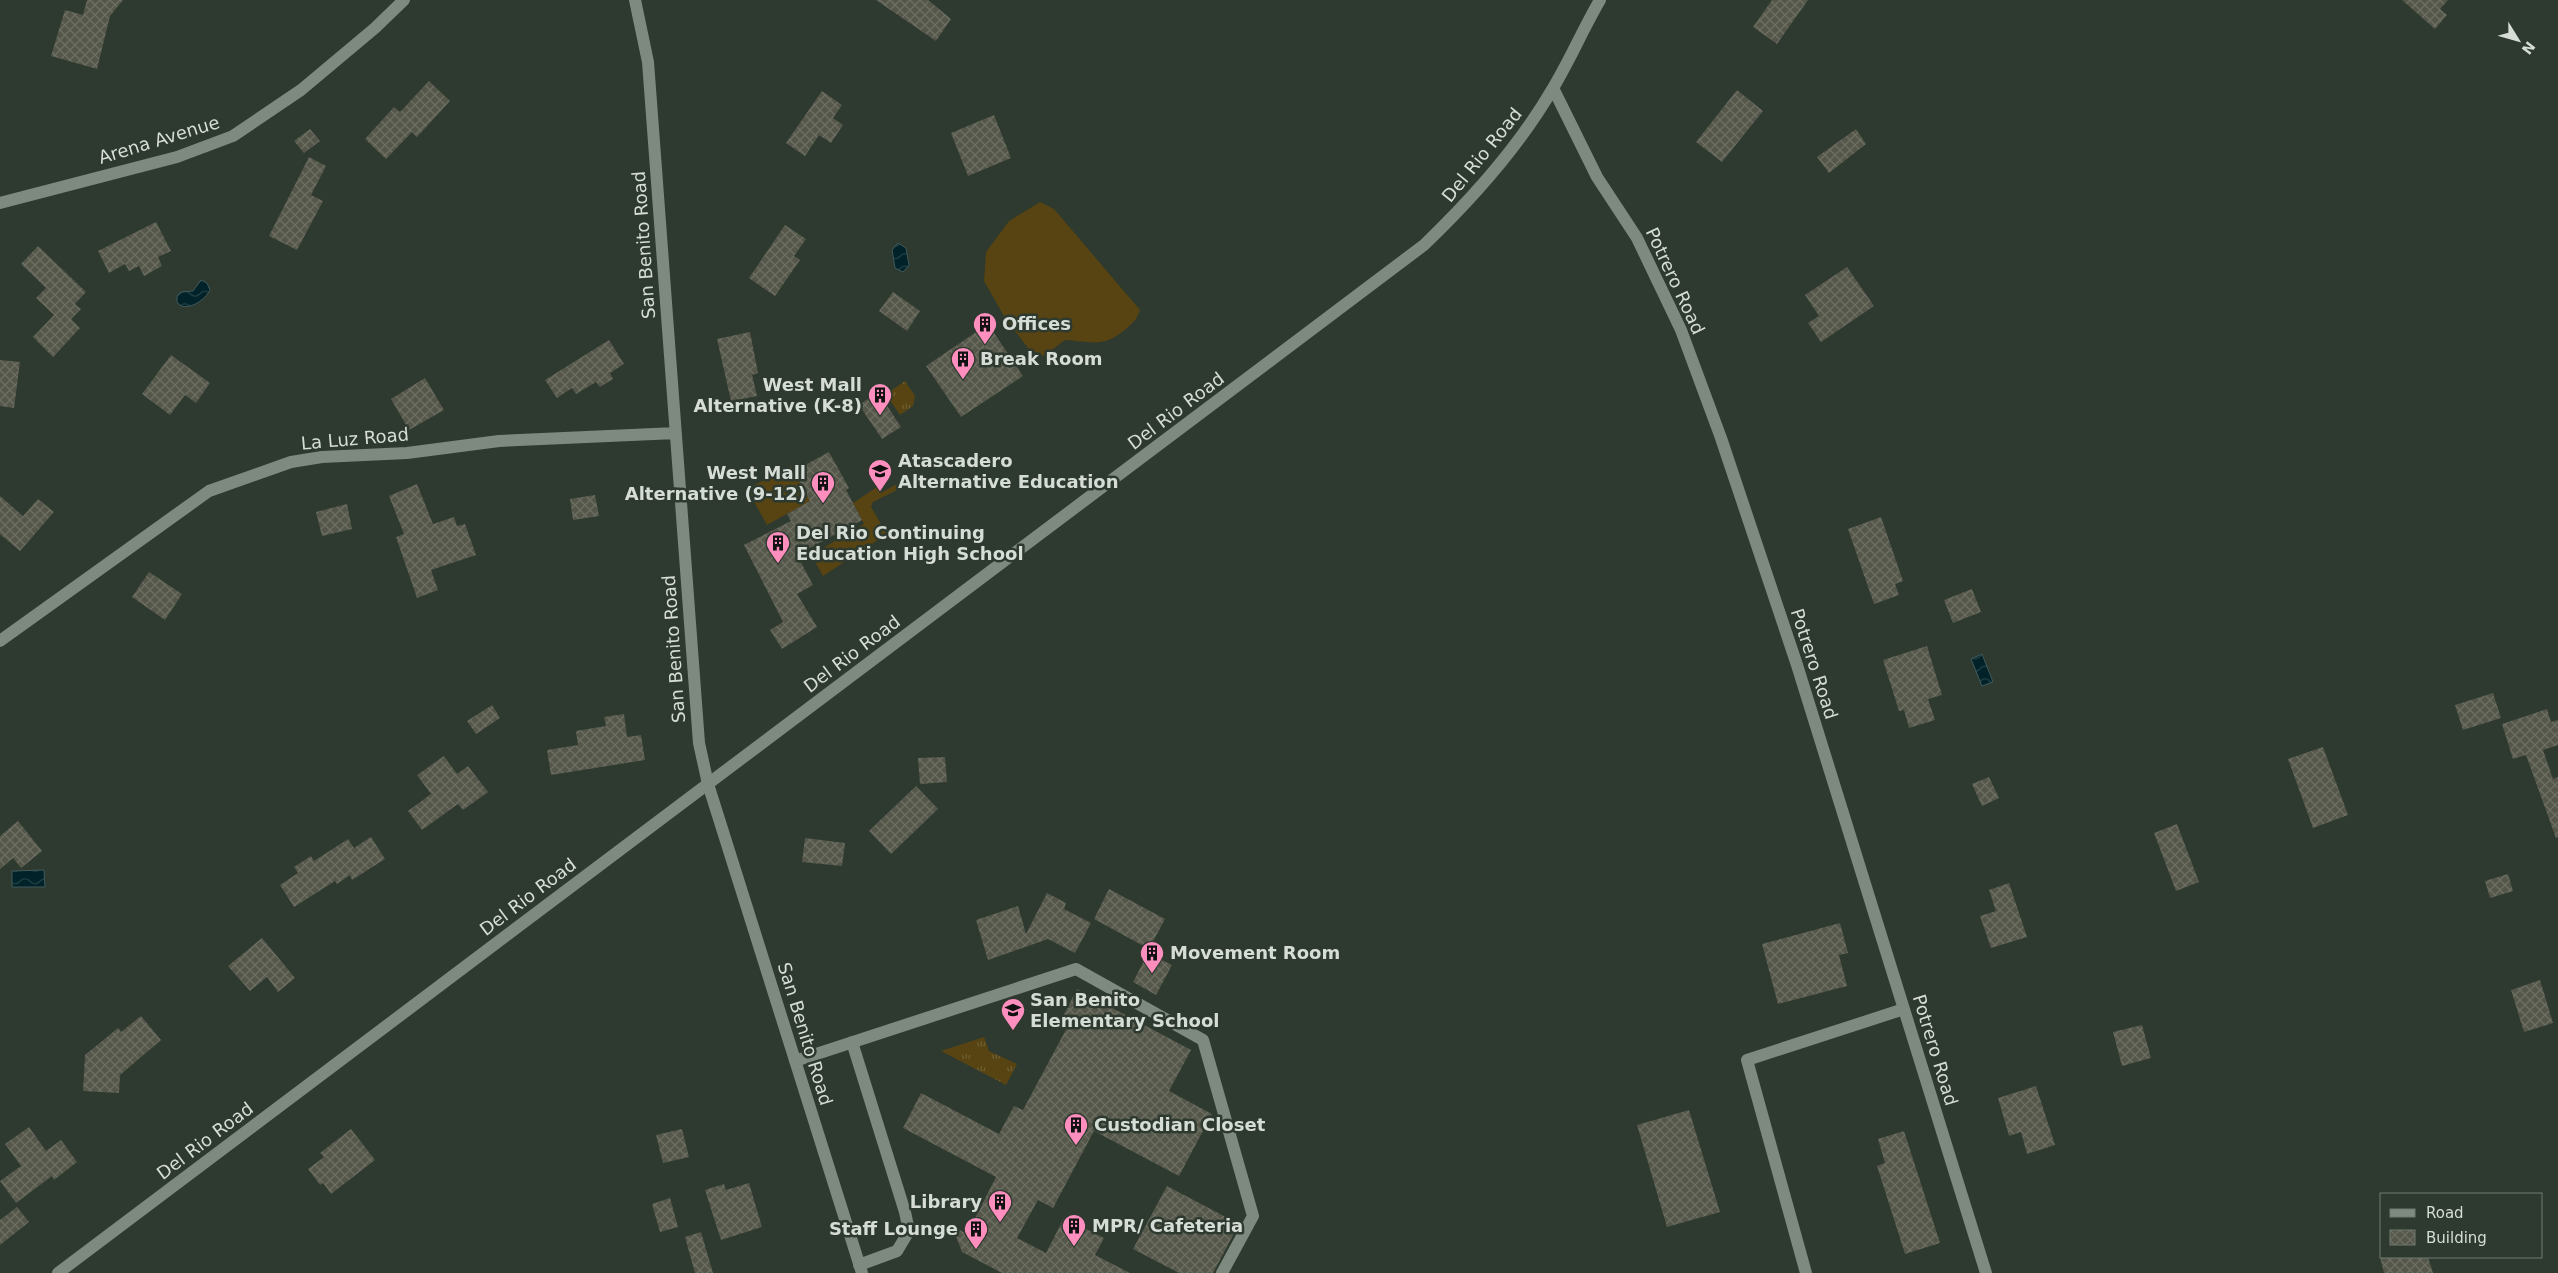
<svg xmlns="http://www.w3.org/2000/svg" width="2558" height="1273" font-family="'DejaVu Sans',sans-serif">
<defs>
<pattern id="park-tufts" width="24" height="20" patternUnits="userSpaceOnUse" patternTransform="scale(1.25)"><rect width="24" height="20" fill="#574412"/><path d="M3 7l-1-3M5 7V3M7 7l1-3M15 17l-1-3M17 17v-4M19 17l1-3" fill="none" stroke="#6e5f34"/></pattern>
<pattern id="water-waves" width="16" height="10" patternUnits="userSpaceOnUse" patternTransform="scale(1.25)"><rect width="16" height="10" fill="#002228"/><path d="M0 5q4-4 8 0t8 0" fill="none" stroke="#244246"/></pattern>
<pattern id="building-cross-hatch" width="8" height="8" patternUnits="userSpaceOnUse" patternTransform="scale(1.25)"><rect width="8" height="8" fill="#545749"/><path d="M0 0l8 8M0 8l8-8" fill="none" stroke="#6c6f62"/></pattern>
</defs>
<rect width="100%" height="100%" fill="#2e392f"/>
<!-- grass -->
<path fill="#574412" d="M1040,202L1054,209L1140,310C1137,319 1134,322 1127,328C1105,348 1093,342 1065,340L1044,356L1028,348L1005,318L984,281L986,252L1009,221Z
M791,466L810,501L767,525L747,489Z
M902,481L906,482L905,486L873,502L871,507L887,534L823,576L811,555L864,524L853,503L877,487L881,493Z"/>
<!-- park -->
<path fill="url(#park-tufts)" d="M905,381L915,396L913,406L900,415L886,394Z
M984,1037L989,1051L1017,1064L1006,1085L941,1051Z"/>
<!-- water -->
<path fill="url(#water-waves)" stroke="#405a5c" d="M898,243L906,248L909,265L903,272L895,268L892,250Z
M201,280L207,283L210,290C205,300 191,309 181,306L177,302V296L181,292L193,291Z
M1982,654L1993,682L1982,686L1971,659Z
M44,870L45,887H12V871Z"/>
<!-- building -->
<path fill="url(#building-cross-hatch)" d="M87,0H123L110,16L97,69L51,56L65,10L83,15Z
M876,0H928L951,19L936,41Z
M1772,0H1808L1777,44L1753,27Z
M2402,0H2448L2440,9L2447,15L2435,29Z
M429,81L450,101L417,137L412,132L386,159L365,139L394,107L400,112Z
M1737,90L1763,111L1722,162L1696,142Z
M822,91L842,105L833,118L843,125L831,143L819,135L805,156L786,143Z
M994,115L1011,158L968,176L951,133Z
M310,129L320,141L304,153L294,141Z
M1856,129L1866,144L1829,173L1817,157Z
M309,157L326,166L311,195L323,201L297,250L269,236Z
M156,222L171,251L158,257L162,266L144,276L139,266L129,271L125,264L109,273L98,251Z
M785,225L806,239L794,256L800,260L775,296L749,278Z
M38,246L86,292L75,304L81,309L71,319L80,328L53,357L33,337L54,315L36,298L46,288L21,264Z
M1847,267L1874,306L1821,342L1808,323L1819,316L1805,295Z
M893,292L920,311L907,331L879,311Z
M988,324L1023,376L961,417L926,366Z
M750,332L758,373L752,375L757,396L731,401L717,339Z
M609,340L624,364L610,373L613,379L600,387L596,382L576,394L572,388L557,398L545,380Z
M171,355L210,383L196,403L185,395L170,415L142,394Z
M0,360L20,362L14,408L0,406Z
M425,378L444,410L409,430L391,399Z
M878,392L901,427L882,439L859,405Z
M829,452L849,488L846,490L862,520L797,555L813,585L797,594L817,627L782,649L770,630L783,622L744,545L791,521L787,514L810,501L794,471Z
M417,484L433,524L454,517L457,526L465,524L476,555L431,570L438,590L417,598L396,537L404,534L389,496Z
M595,495L599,516L573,520L570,499Z
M0,496L23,516L38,499L54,512L20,551L0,534Z
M347,504L352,529L322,536L316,512Z
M1881,517L1903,581L1895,584L1899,595L1874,604L1848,529Z
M149,572L182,594L165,620L132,597Z
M1972,589L1981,612L1953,623L1944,600Z
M1927,646L1942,695L1928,699L1935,720L1909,728L1904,710L1899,711L1883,660Z
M2493,693L2501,718L2463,730L2455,705Z
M492,705L500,718L476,734L467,721Z
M2547,709L2551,722L2558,720V745L2543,750L2553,779L2558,777V837L2556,838L2526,755L2513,759L2502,724Z
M624,714L627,737L641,735L645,760L551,775L547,750L578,745L576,731L606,726L604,717Z
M2323,747L2348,815L2313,828L2288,759Z
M444,756L457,774L468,766L488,792L463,810L458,804L422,830L408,811L431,794L417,775Z
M945,757L947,782L920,784L918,758Z
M1989,777L1999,798L1982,806L1972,784Z
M916,786L938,809L891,854L869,831Z
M18,821L42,851L21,868L13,858L0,869V836Z
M2177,824L2199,882L2176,891L2154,833Z
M371,837L385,859L352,880L350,875L337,884L335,881L294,907L280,885L298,873L294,867L311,856L314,861L348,839L354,848Z
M805,838L845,843L842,866L802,862Z
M2508,874L2513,891L2490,898L2485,881Z
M2009,883L2027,937L1991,948L1980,916L1996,911L1989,890Z
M1109,889L1165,919L1149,949L1094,919Z
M1047,893L1066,903L1064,909L1091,923L1075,953L1048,939L988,960L976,920L1018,906L1026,934Z
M1840,923L1848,953L1839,955L1847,986L1778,1004L1762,944Z
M262,938L295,978L278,992L267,977L250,991L228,966Z
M1148,953L1172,965L1156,995L1133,982Z
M2540,980L2553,1023L2524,1032L2511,990Z
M1077,989L1191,1050L1169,1091L1212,1114L1179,1176L1094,1131L1053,1208L1038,1200L1017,1238L1046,1253L1064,1218L1104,1238L1095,1255L1130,1273H1002L962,1252L952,1226L967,1234L996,1177L903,1128L921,1093L999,1134L1014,1106L1023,1110L1069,1024L1061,1020Z
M141,1016L161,1040L120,1075L119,1093L83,1091L85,1055L118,1028L121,1032Z
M2142,1025L2151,1058L2122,1066L2113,1032Z
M2036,1086L2055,1145L2027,1154L2021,1132L2009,1136L1998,1098Z
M1689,1110L1720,1212L1667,1227L1637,1125Z
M29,1127L46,1151L61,1140L77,1162L54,1180L52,1176L16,1203L0,1181L21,1166L5,1144Z
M351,1129L375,1160L331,1194L323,1183L320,1185L308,1169L324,1157L320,1153Z
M682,1129L689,1157L663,1163L656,1135Z
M1904,1131L1940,1243L1905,1254L1877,1166L1885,1163L1878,1139Z
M749,1183L762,1227L721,1240L705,1190L724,1184L726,1190Z
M1167,1186L1239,1224L1213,1273H1179L1133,1249Z
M670,1198L678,1227L660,1232L652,1204Z
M17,1207L29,1222L0,1245V1220Z
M701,1232L713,1273H695L685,1237Z
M2380,1257H2428L2433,1273H2384Z"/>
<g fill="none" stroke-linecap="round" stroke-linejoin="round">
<!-- minor -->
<path stroke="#7e8a7f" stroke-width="12" d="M635,0L648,62L699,743L708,784L862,1273
M1553,88L1597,177L1637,238L1681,330L1721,438L1797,665L1986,1273
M0,203L177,157L233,136L301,90L375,28L404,0
M0,641L209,491L291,462L322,457L407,453L499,441L676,433
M852,1042L905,1212L909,1231L897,1251L859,1265
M795,1061L1076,969L1203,1040L1253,1216L1222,1273
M58,1273L1424,245C1473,198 1519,147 1553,88C1570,60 1583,29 1600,0
M1806,1273L1747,1060L1904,1009"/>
</g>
<!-- icons -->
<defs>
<g id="building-pin" transform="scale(1.25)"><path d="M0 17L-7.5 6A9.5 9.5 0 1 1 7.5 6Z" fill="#fe8ebd" stroke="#2e392f"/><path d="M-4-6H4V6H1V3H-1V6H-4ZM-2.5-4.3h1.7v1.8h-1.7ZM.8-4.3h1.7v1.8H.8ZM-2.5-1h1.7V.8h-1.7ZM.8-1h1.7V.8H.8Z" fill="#111"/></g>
<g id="school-pin" transform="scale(1.25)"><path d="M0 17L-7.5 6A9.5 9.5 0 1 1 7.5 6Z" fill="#fe8ebd" stroke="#2e392f"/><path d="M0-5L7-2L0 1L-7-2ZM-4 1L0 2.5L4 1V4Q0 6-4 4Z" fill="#111"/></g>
</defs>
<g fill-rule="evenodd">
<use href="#building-pin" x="985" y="324"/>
<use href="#building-pin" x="963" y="359"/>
<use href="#building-pin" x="880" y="395"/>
<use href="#school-pin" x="880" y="471"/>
<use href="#building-pin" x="823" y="483"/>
<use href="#building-pin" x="778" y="543"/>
<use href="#building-pin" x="1152" y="953"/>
<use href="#school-pin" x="1013" y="1010"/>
<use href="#building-pin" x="1076" y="1125"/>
<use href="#building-pin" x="1000" y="1202"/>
<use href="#building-pin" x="1074" y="1226"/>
<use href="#building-pin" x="976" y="1229"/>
</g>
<g text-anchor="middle" stroke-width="5" stroke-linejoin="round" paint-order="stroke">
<!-- street labels -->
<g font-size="18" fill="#d6ddd7" stroke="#2e392f">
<text transform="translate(159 140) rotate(-17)" y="6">Arena Avenue</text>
<text transform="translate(1482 155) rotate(-51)" y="6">Del Rio Road</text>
<text transform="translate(644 245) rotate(-94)" y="6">San Benito Road</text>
<text transform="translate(1675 281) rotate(65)" y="6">Potrero Road</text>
<text transform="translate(1176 411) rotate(-37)" y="6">Del Rio Road</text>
<text transform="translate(355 439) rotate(-5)" y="6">La Luz Road</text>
<text transform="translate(674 649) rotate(-94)" y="6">San Benito Road</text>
<text transform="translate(852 654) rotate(-37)" y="6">Del Rio Road</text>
<text transform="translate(1814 664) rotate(72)" y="6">Potrero Road</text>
<text transform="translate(528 897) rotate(-37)" y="6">Del Rio Road</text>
<text transform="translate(805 1034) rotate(73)" y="6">San Benito Road</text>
<text transform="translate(1935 1050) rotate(73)" y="6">Potrero Road</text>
<text transform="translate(205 1141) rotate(-37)" y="6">Del Rio Road</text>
</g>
<!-- poi labels -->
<g font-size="18" font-weight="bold" fill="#d6ddd7" stroke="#2e392f" text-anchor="start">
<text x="1002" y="330">Offices</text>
<text x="980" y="365">Break Room</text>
<text x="862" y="391" text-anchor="end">West Mall<tspan x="862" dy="21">Alternative (K-8)</tspan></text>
<text x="898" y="467">Atascadero<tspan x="898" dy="21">Alternative Education</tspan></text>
<text x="806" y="479" text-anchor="end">West Mall<tspan x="806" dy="21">Alternative (9-12)</tspan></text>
<text x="796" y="539">Del Rio Continuing<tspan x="796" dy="21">Education High School</tspan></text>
<text x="1170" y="959">Movement Room</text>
<text x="1030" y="1006">San Benito<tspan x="1030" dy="21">Elementary School</tspan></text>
<text x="1094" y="1131">Custodian Closet</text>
<text x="982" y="1208" text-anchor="end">Library</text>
<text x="1092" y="1232">MPR/ Cafeteria</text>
<text x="958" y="1235" text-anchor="end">Staff Lounge</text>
</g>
</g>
<!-- legend -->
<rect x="2380" y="1193" width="162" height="65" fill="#2e392f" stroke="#717b72"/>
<rect x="2390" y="1209" width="25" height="8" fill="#7e8a7f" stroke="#717b72"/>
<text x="2426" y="1218" font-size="15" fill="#d6ddd7">Road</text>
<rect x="2390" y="1230" width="25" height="15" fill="url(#building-cross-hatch)" stroke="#717b72"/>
<text x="2426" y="1243" font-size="15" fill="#d6ddd7">Building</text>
<!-- north arrow -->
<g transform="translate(2518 40) rotate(127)" stroke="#2e392f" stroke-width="4" paint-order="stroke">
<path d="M0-4L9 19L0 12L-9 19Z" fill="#d6ddd7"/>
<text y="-8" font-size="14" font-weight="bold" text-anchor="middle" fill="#d6ddd7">N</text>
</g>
</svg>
